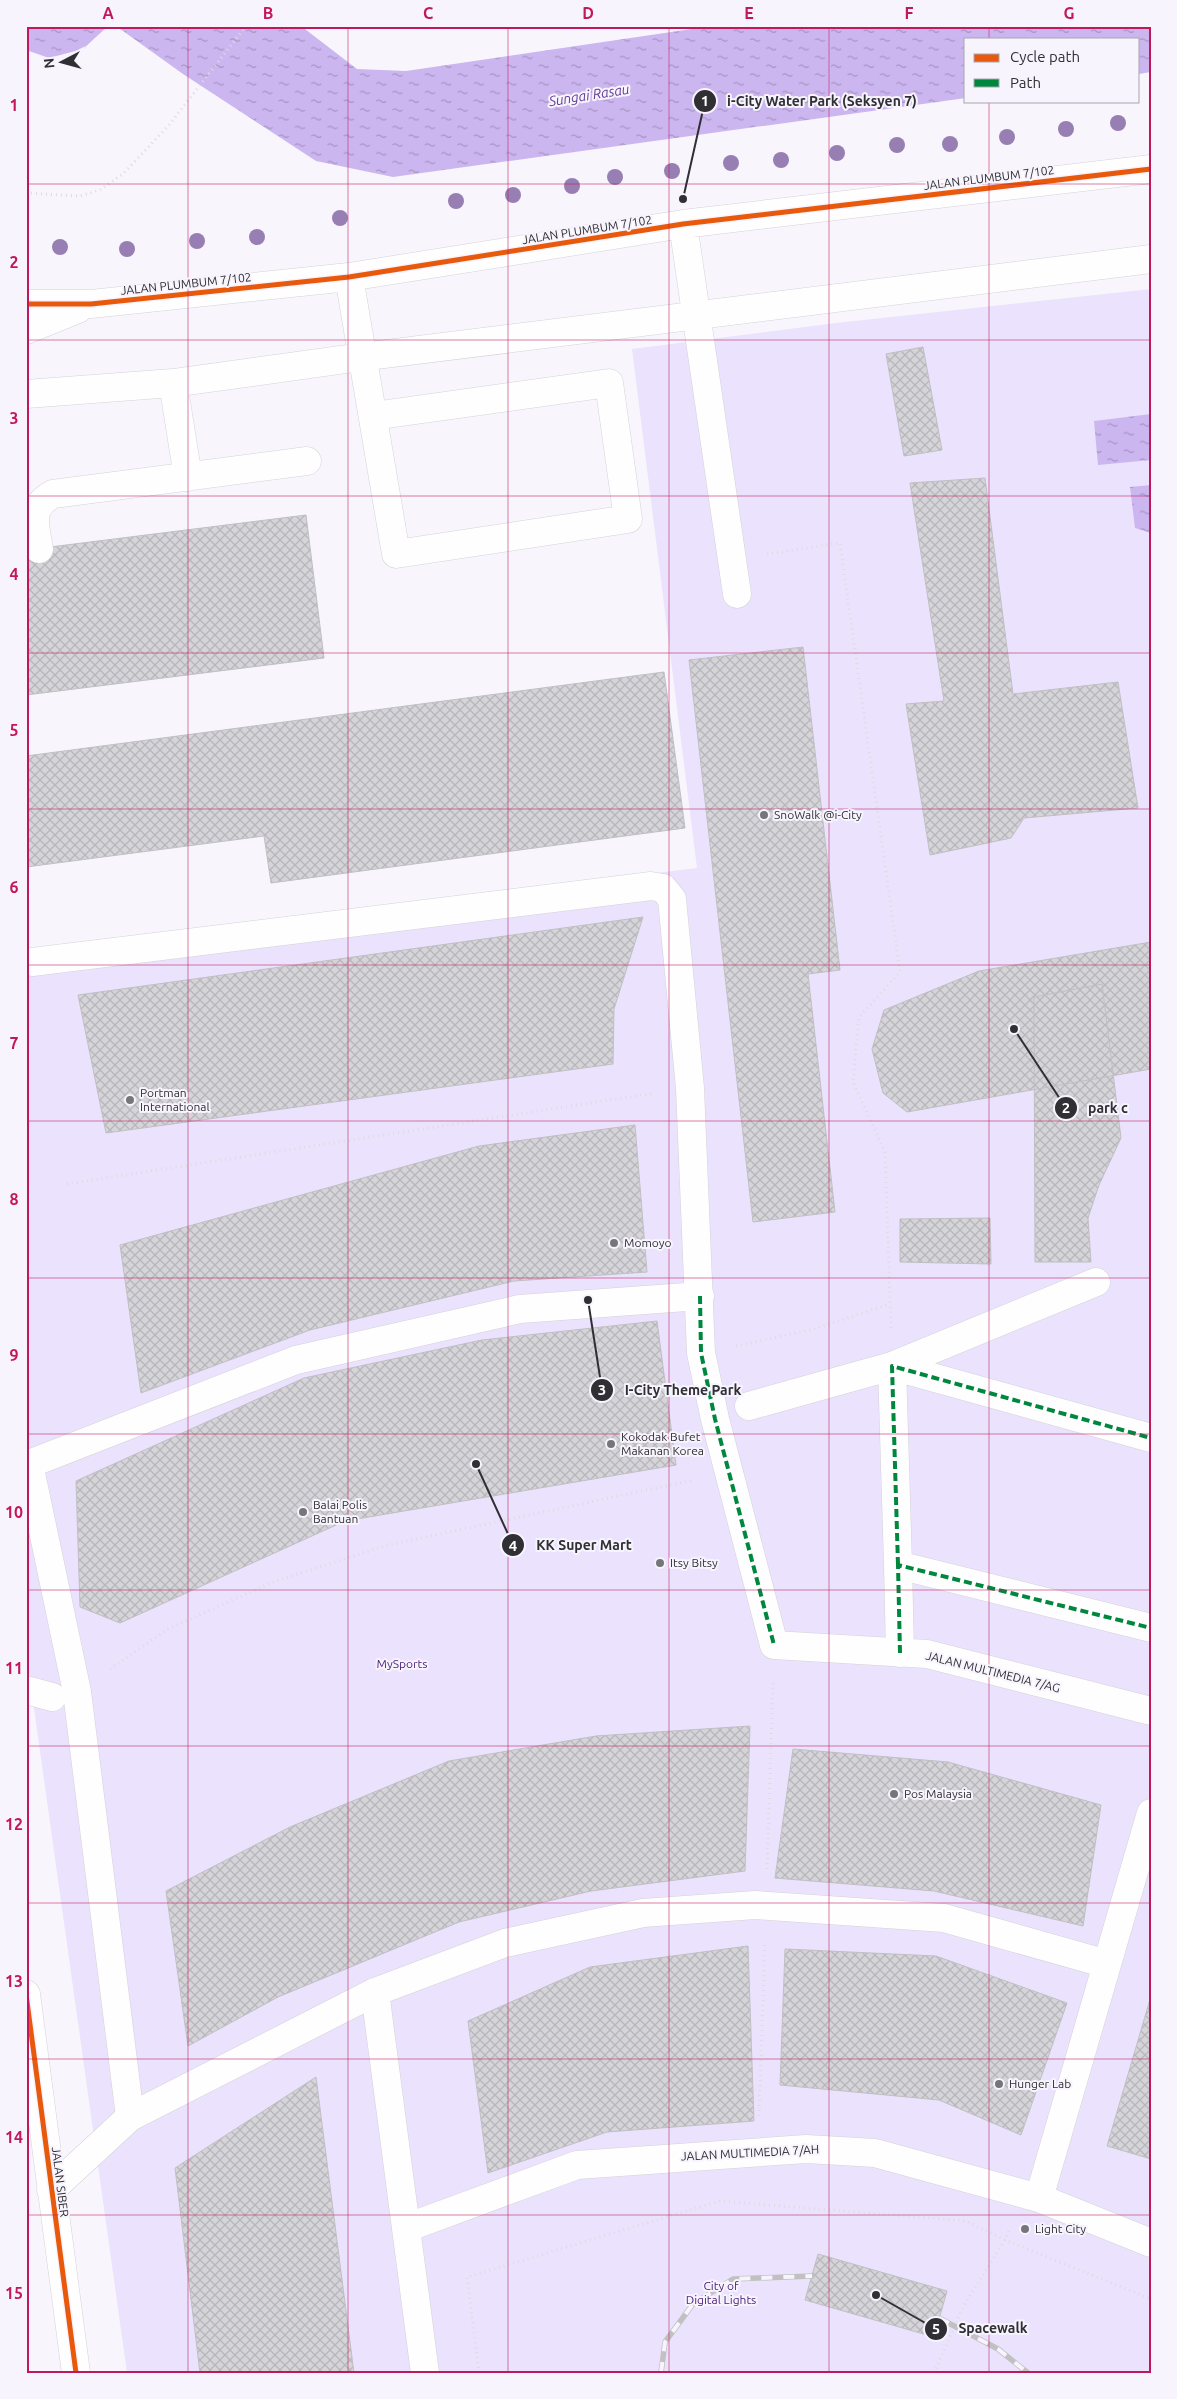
<svg xmlns="http://www.w3.org/2000/svg" width="1177" height="2399" font-family="Ubuntu,sans-serif">
<defs>
<pattern id="water-ripples" width="26" height="14" patternUnits="userSpaceOnUse" patternTransform="scale(1.25)"><rect width="26" height="14" fill="#ccb6f0"/><path d="M2 4q2-2 4 0t4 0M15 11q2-2 4 0t4 0" fill="none" stroke="#a694c3"/></pattern>
<pattern id="building-cross-hatch" width="8" height="8" patternUnits="userSpaceOnUse" patternTransform="scale(1.25)"><rect width="8" height="8" fill="#d5d4d9"/><path d="M0 0l8 8M0 8l8-8" fill="none" stroke="#b7b6bb"/></pattern>
</defs>
<rect width="100%" height="100%" fill="#f8f6fc"/>
<!-- green -->
<path fill="#ebe2fd" d="M1151,289V2373H127L26,1651V949L697,868L632,349L836,323Z"/>
<!-- water -->
<path fill="url(#water-ripples)" d="M26,26H108L83,49L49,58L26,50Z
M116,26H301L357,69L406,71L712,26H1151V72L1138,74V39H966V98L393,177L316,161L183,74Z
M1151,414V460L1098,465L1094,421Z
M1151,485V533L1135,528L1130,487Z"/>
<!-- building -->
<path fill="url(#building-cross-hatch)" stroke="#c0bfc3" d="M923,347L942,450L904,456L886,354Z
M985,478L1013,694L1118,682L1138,808L1024,818L1011,838L930,855L906,704L944,701L910,483Z
M306,515L324,658L26,695V550Z
M803,647L840,970L808,974L835,1212L753,1222L689,660Z
M664,672L685,828L271,883L264,836L26,867V756Z
M643,917L614,1009L613,1064L106,1133L78,995Z
M1151,942V1069L907,1112L883,1093L872,1049L884,1010L979,971Z
M1102,984L1121,1138L1099,1185L1088,1218L1091,1262H1035L1034,997Z
M635,1125L647,1272L514,1281L310,1330L141,1393L120,1245L479,1146Z
M990,1218L991,1264L900,1262V1219Z
M657,1321L676,1465L345,1521L120,1623L80,1607L76,1481L304,1378L482,1340Z
M750,1726L745,1871L591,1891L459,1922L278,1997L188,2046L166,1891L290,1827L449,1761L596,1736Z
M793,1749L948,1762L1101,1805L1083,1926L934,1891L775,1878Z
M748,1946L754,2121L607,2132L488,2173L468,2021L590,1967Z
M785,1949L936,1956L1067,2003L1021,2135L939,2100L780,2085Z
M1151,1996V2159L1107,2146Z
M316,2077L354,2373H200L175,2168Z
M818,2254L947,2291L934,2337L805,2300Z"/>
<g fill="none" stroke-linecap="round" stroke-linejoin="round">
<!-- minor casing -->
<g stroke="#d4d2d7" stroke-width="29">
<path id="minor" d="M683,224L737,594
M349,277L396,554L628,519L609,383L373,416
M26,304H91L349,277L683,224L1151,169
M26,330L78,309
M173,383L188,477
M26,394L173,383L361,357L1151,259
M39,549C35,524 28,508 53,494L307,461
M32,962L651,886L663,888L672,899L690,1088L701,1353L715,1419L774,1645L927,1654L1151,1711
M749,1406L892,1366L1096,1282
M898,1565L892,1366L1151,1438
M900,1653L898,1565L1151,1628
M26,1690L52,1697
M375,1992L425,2373
M26,1994L76,2373
M130,2117L77,1692L29,1464L296,1360L520,1309L700,1296
M51,2190L130,2117L375,1992L505,1943L643,1913L755,1905L944,1918L1107,1964
M1039,2198L1151,1813
M406,2228L577,2165L806,2149L875,2153L1039,2198L1151,2243"/>
</g>
<!-- path -->
<path stroke="#dddcde" stroke-width="3" stroke-dasharray="1 4" stroke-linecap="butt" d="M26,193L80,196L100,190L124,173L169,125L246,26
M767,554L840,543L900,972L859,1017L853,1082L885,1152L891,1328
M67,1184L655,1093
M736,1346L814,1329L890,1304
M110,1669L168,1629L273,1582L388,1545L694,1480
M767,1869L773,1680
M759,2116L765,1943
M479,2373L467,2277L720,2201L966,2221L1005,2240L1151,2299
M934,2373L964,2305L1005,2240L1010,2228"/>
<!-- minor -->
<use href="#minor" stroke="#fefeff" stroke-width="28"/>
<!-- rail casing -->
<g stroke="#c2c1c2" stroke-width="5.5">
<path id="rail" d="M939,2318L998,2349L1028,2373
M661,2373L665,2342L693,2304L733,2279L812,2276"/>
</g>
<!-- rail -->
<use href="#rail" stroke="#f7f4fe" stroke-width="4" stroke-dasharray="11" stroke-linecap="butt"/>
<!-- quiet -->
<path stroke="#00873e" stroke-width="4" stroke-dasharray="8 4" stroke-linecap="butt" d="M700,1296L701,1353L715,1419L774,1645
M898,1565L892,1366L1151,1438
M900,1653L898,1565L1151,1628"/>
<!-- cycleway casing -->
<g stroke="#f7f4fe" stroke-width="8">
<path id="cycleway" d="M26,304H91L349,277L683,224L1151,169
M26,1994L76,2373"/>
</g>
<!-- cycleway -->
<use href="#cycleway" stroke="#e8590c" stroke-width="5"/>
</g>
<!-- trees -->
<g fill="#977eb3">
<circle cx="1118" cy="123" r="8"/>
<circle cx="1066" cy="129" r="8"/>
<circle cx="1007" cy="137" r="8"/>
<circle cx="950" cy="144" r="8"/>
<circle cx="897" cy="145" r="8"/>
<circle cx="837" cy="153" r="8"/>
<circle cx="781" cy="160" r="8"/>
<circle cx="731" cy="163" r="8"/>
<circle cx="672" cy="171" r="8"/>
<circle cx="615" cy="177" r="8"/>
<circle cx="572" cy="186" r="8"/>
<circle cx="513" cy="195" r="8"/>
<circle cx="456" cy="201" r="8"/>
<circle cx="340" cy="218" r="8"/>
<circle cx="257" cy="237" r="8"/>
<circle cx="197" cy="241" r="8"/>
<circle cx="60" cy="247" r="8"/>
<circle cx="127" cy="249" r="8"/>
</g>
<!-- grid -->
<path fill="none" stroke="#c2185b" stroke-width="1" stroke-opacity="0.55" d="M188,26V2373M348,26V2373M508,26V2373M669,26V2373M829,26V2373M989,26V39M989,101V2373M26,184H1151M26,340H1151M26,496H1151M26,653H1151M26,809H1151M26,965H1151M26,1121H1151M26,1278H1151M26,1434H1151M26,1590H1151M26,1746H1151M26,1903H1151M26,2059H1151M26,2215H1151"/>
<!-- markers -->
<g fill="#767579" stroke="#f7f4fe" stroke-width="2">
<circle cx="764" cy="815" r="5"/>
<circle cx="130" cy="1100" r="5"/>
<circle cx="614" cy="1243" r="5"/>
<circle cx="611" cy="1444" r="5"/>
<circle cx="303" cy="1512" r="5"/>
<circle cx="660" cy="1563" r="5"/>
<circle cx="894" cy="1794" r="5"/>
<circle cx="999" cy="2084" r="5"/>
<circle cx="1025" cy="2229" r="5"/>
</g>
<g text-anchor="middle" stroke-width="4" stroke-linejoin="round" paint-order="stroke">
<!-- street labels -->
<g font-size="12" fill="#302f33" stroke="#f7f4fe">
<text transform="translate(989 178) rotate(-7)" y="4">JALAN PLUMBUM 7/102</text>
<text transform="translate(587 230) rotate(-9)" y="4">JALAN PLUMBUM 7/102</text>
<text transform="translate(186 284) rotate(-6)" y="4">JALAN PLUMBUM 7/102</text>
<text transform="translate(993 1672) rotate(14)" y="4">JALAN MULTIMEDIA 7/AG</text>
<text transform="translate(750 2153) rotate(-3)" y="4">JALAN MULTIMEDIA 7/AH</text>
<text transform="translate(60 2182) rotate(83)" y="4">JALAN SIBER</text>
</g>
<!-- poi labels -->
<g font-size="12" fill="#302f33" stroke="#f7f4fe" text-anchor="start">
<text x="774" y="819">SnoWalk @i-City</text>
<text x="140" y="1097">Portman<tspan x="140" dy="14">International</tspan></text>
<text x="624" y="1247">Momoyo</text>
<text x="621" y="1441">Kokodak Bufet<tspan x="621" dy="14">Makanan Korea</tspan></text>
<text x="313" y="1509">Balai Polis<tspan x="313" dy="14">Bantuan</tspan></text>
<text x="670" y="1567">Itsy Bitsy</text>
<text x="904" y="1798">Pos Malaysia</text>
<text x="1009" y="2088">Hunger Lab</text>
<text x="1035" y="2233">Light City</text>
</g>
<!-- park labels -->
<g font-size="12" fill="#481c78" stroke="#f7f4fe">
<text x="402" y="1668">MySports</text>
<text x="721" y="2290">City of<tspan x="721" dy="14">Digital Lights</tspan></text>
</g>
<!-- water labels -->
<g font-size="14" font-style="italic" fill="#633b97" stroke="#f7f4fe">
<text transform="translate(589 95) rotate(-9)" y="5">Sungai Rasau</text>
</g>
</g>
<!-- callouts -->
<path fill="none" stroke="#302f33" stroke-width="2" d="M683 199L705 101M1014 1029L1066 1108M588 1300L602 1390M476 1464L513 1545M876 2295L936 2329"/>
<g fill="#302f33" stroke="#f7f4fe" stroke-width="2">
<circle cx="683" cy="199" r="5"/>
<circle cx="1014" cy="1029" r="5"/>
<circle cx="588" cy="1300" r="5"/>
<circle cx="476" cy="1464" r="5"/>
<circle cx="876" cy="2295" r="5"/>
<circle cx="705" cy="101" r="12"/>
<circle cx="1066" cy="1108" r="12"/>
<circle cx="602" cy="1390" r="12"/>
<circle cx="513" cy="1545" r="12"/>
<circle cx="936" cy="2329" r="12"/>
</g>
<g font-size="15" text-anchor="middle" font-weight="bold" fill="#fff">
<text x="705" y="106">1</text>
<text x="1066" y="1113">2</text>
<text x="602" y="1395">3</text>
<text x="513" y="1551">4</text>
<text x="936" y="2334">5</text>
</g>
<g font-size="14" text-anchor="middle" font-weight="bold" fill="#302f33" stroke="#f7f4fe" stroke-width="4" stroke-linejoin="round" paint-order="stroke">
<text x="822" y="106">i-City Water Park (Seksyen 7)</text>
<text x="1108" y="1113">park c</text>
<text x="683" y="1395">I-City Theme Park</text>
<text x="584" y="1550">KK Super Mart</text>
<text x="993" y="2333">Spacewalk</text>
</g>
<!-- border -->
<rect width="1177" height="2399" fill="none" stroke="#f7f4fe" stroke-width="55"/>
<!-- legend -->
<rect x="964" y="38" width="175" height="65" fill="#f7f4fe" stroke="#a7a5ad"/>
<rect x="974" y="54" width="25" height="8" fill="#e8590c" stroke="#a7a5ad"/>
<text x="1010" y="62" font-size="15" fill="#302f33">Cycle path</text>
<rect x="974" y="79" width="25" height="8" fill="#00873e" stroke="#a7a5ad"/>
<text x="1010" y="88" font-size="15" fill="#302f33">Path</text>
<!-- north arrow -->
<g transform="translate(62 62) rotate(264)" stroke="#f7f4fe" stroke-width="4" paint-order="stroke">
<path d="M0-4L9 19L0 12L-9 19Z" fill="#302f33"/>
<text y="-8" font-size="14" font-weight="bold" text-anchor="middle" fill="#302f33">N</text>
</g>
<rect x="28" y="28" width="1122" height="2344" fill="none" stroke="#c2185b" stroke-width="2"/>
<g font-size="16" text-anchor="middle" font-weight="bold" fill="#c2185b">
<text x="108" y="19">A</text>
<text x="268" y="19">B</text>
<text x="428" y="19">C</text>
<text x="588" y="19">D</text>
<text x="749" y="19">E</text>
<text x="909" y="19">F</text>
<text x="1069" y="19">G</text>
<text x="14" y="111">1</text>
<text x="14" y="268">2</text>
<text x="14" y="424">3</text>
<text x="14" y="580">4</text>
<text x="14" y="736">5</text>
<text x="14" y="893">6</text>
<text x="14" y="1049">7</text>
<text x="14" y="1205">8</text>
<text x="14" y="1361">9</text>
<text x="14" y="1518">10</text>
<text x="14" y="1674">11</text>
<text x="14" y="1830">12</text>
<text x="14" y="1987">13</text>
<text x="14" y="2143">14</text>
<text x="14" y="2299">15</text>
</g>
</svg>
